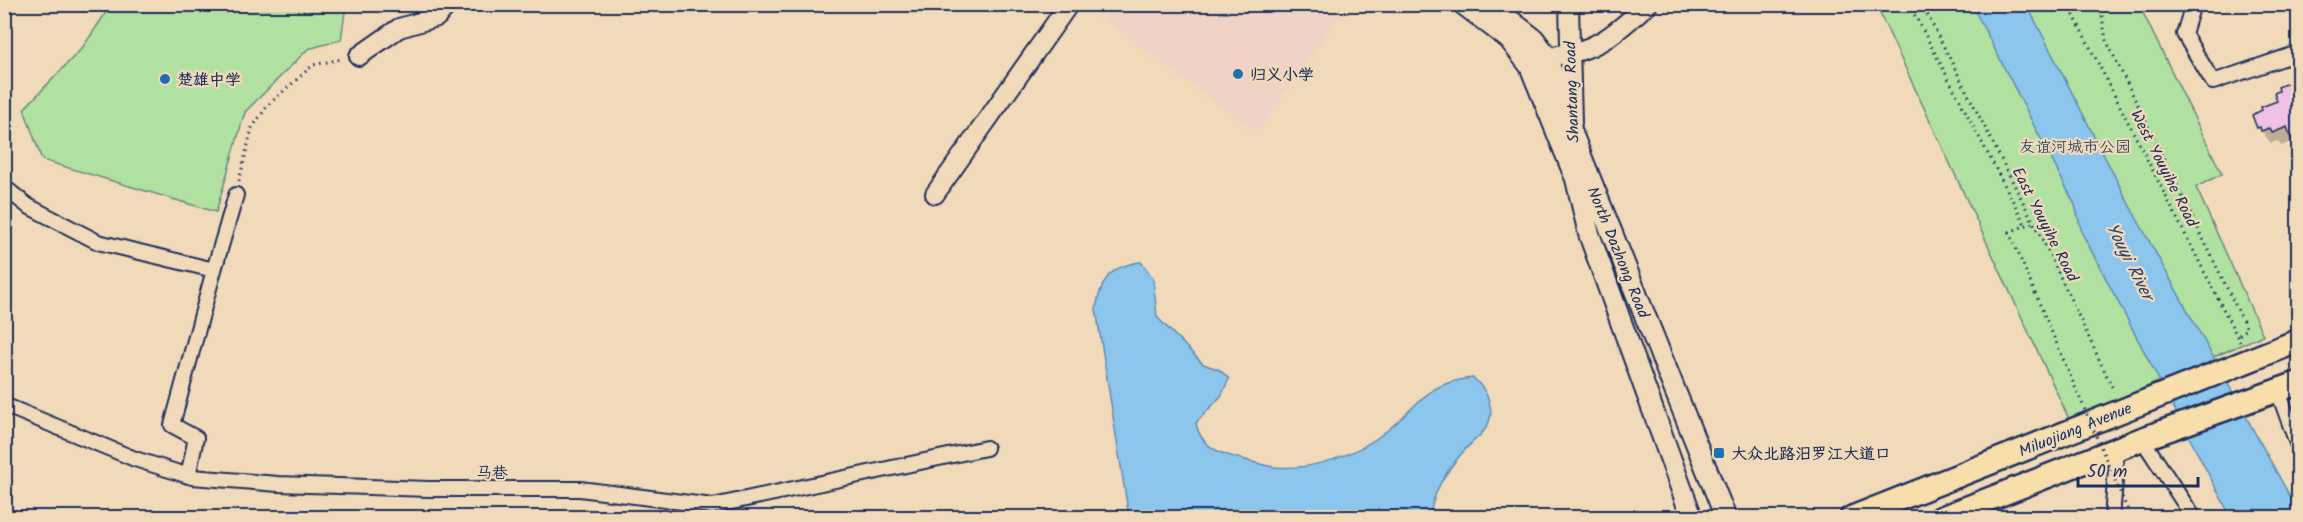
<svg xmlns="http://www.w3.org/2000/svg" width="2303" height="522" font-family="Kalam,'LXGW WenKai TC',sans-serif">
<rect width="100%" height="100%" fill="#f1dab9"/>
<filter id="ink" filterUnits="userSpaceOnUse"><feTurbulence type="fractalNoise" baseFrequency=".0167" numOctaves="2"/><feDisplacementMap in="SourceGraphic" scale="12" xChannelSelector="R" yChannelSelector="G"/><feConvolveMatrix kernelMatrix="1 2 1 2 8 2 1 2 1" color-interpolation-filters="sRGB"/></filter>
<g filter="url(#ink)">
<!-- built -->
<path fill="#f1d2c6" d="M1100,5L1326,4L1339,15L1257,133L1095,12Z"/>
<!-- green -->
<path fill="#b0e1a1" stroke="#668880" stroke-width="1.5" d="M111,5V4L346,5L341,40L308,49L245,112L216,212L42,160L24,109L83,47Z
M1876,5H2139L2222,174L2196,187L2263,335L2070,421Z"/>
<!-- water -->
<path fill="#8dc6ec" stroke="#5f8ab3" stroke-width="1.5" d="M1972,5H2027L2131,208L2298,511V517H2231L2082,233L2075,205Z
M1141,262L1153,278L1157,317L1203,364L1220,370L1229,379L1221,396L1196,423C1200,445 1217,453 1238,458C1250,461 1262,465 1274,467C1314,471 1359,454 1389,429C1421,403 1427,382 1473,378C1487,389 1497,411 1486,428C1480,437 1470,443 1463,452C1446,471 1432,492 1430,517H1129L1096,309C1101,279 1110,266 1141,262Z"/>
<!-- shadow -->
<path fill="#0003" d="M2297,86L2298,147L2295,140L2281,146L2278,141L2271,143L2258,127L2264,111Z"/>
<!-- building -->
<path fill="#f0c1e4" stroke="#1b2f5e" stroke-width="1.5" d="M2290,82L2292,87L2298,84L2297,154L2287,127L2272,133L2270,128L2261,131L2260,127L2257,128L2252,115L2262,110L2261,107L2277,101L2274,93L2279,91L2278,87Z"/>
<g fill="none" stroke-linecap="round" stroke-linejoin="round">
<!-- minor casing -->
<g stroke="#1b2f5e" stroke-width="18">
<path id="minor" d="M2193,4L2184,34L2213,82L2298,53
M4,187L28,206L98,242L214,270L236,195
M2278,391L2298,446
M4,405L135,459L192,477L278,484L429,489H580L713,506L986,448
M2142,439L2194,518
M188,476L196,438L172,425L214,270
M2112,518L2116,469L2114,450"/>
</g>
<!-- tertiary casing -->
<g stroke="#1b2f5e" stroke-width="22">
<path id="tertiary" d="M1569,4L1572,123
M1558,55C1599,51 1618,30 1648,4
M359,56L399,28L437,17L448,4
M935,194L1069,4"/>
</g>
<!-- secondary casing -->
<g stroke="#1b2f5e" stroke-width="24">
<path id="secondary" d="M1463,4L1509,39L1530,66L1576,179L1589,234L1692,518
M1489,4L1534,39L1546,55L1573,136L1726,518"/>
</g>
<!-- primary casing -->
<g stroke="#1b2f5e" stroke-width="27">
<path id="primary" d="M1851,518L2298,341
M1941,518L2142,439L2298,383"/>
</g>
<!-- path -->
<path stroke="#1b2f5e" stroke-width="3" stroke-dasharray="1.5 4.5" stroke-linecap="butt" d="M1909,4L2026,226
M1922,4L2048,251L2114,391
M2068,4L2240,342
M2100,4L2106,40L2247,329L2237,336
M239,181L252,128L268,105L313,65L342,59
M2009,232L2032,223"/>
<!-- minor -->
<use href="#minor" stroke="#f1dab9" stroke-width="14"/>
<!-- tertiary -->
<use href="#tertiary" stroke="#f1dab9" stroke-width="18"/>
<!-- secondary -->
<use href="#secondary" stroke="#f1dab9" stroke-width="20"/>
<!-- primary -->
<use href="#primary" stroke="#f8deab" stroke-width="22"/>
<!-- path-bridge -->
<path stroke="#1b2f5e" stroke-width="3" stroke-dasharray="1.5 4.5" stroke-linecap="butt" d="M2009,232L2131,518"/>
</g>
</g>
<!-- markers -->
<g fill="#1f6fb2" stroke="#f1dab9" stroke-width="2">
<circle cx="1238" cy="74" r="6"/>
<circle cx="165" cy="79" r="6"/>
<rect x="1713" y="447" width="12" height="12" rx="3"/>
</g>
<g text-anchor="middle" stroke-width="4.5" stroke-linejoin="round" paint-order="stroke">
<!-- poi labels -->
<g font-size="16" font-weight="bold" fill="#1b2f5e" stroke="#f1dab9" text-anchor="start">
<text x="1250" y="80">归义小学</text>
<text x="177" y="85">楚雄中学</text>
<text x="1731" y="459">大众北路汨罗江大道口</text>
</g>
<!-- street labels -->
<g font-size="16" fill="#1b2f5e" stroke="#f1dab9">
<text transform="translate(1571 92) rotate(-92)" y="6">Shantang Road</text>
<text transform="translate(2165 168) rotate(63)" y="6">West Youyihe Road</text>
<text transform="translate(2046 224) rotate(63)" y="6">East Youyihe Road</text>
<text transform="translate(1619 252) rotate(68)" y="6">North Dazhong Road</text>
<text transform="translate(2075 429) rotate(-22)" y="6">Miluojiang Avenue</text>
<text x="492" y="478">马巷</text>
</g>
<!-- park labels -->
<g font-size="16" fill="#314a68" stroke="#f1dab9">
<text x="2075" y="152">友谊河城市公园</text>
</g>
<!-- water labels -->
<g font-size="18" font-style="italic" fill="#2c4673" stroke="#f1dab9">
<text transform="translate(2130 261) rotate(63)" y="6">Youyi River</text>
</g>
</g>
<!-- margin -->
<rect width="2303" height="522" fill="none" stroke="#f1dab9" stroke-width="24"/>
<rect x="12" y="12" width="2279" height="498" fill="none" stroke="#1b2f5e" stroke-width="2" filter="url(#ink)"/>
<!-- scale -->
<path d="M2078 477v9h120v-9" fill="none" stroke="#1b2f5e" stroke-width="3"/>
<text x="2087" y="477" font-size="18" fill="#1b2f5e" stroke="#f1dab9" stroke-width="4.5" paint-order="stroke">50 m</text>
</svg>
